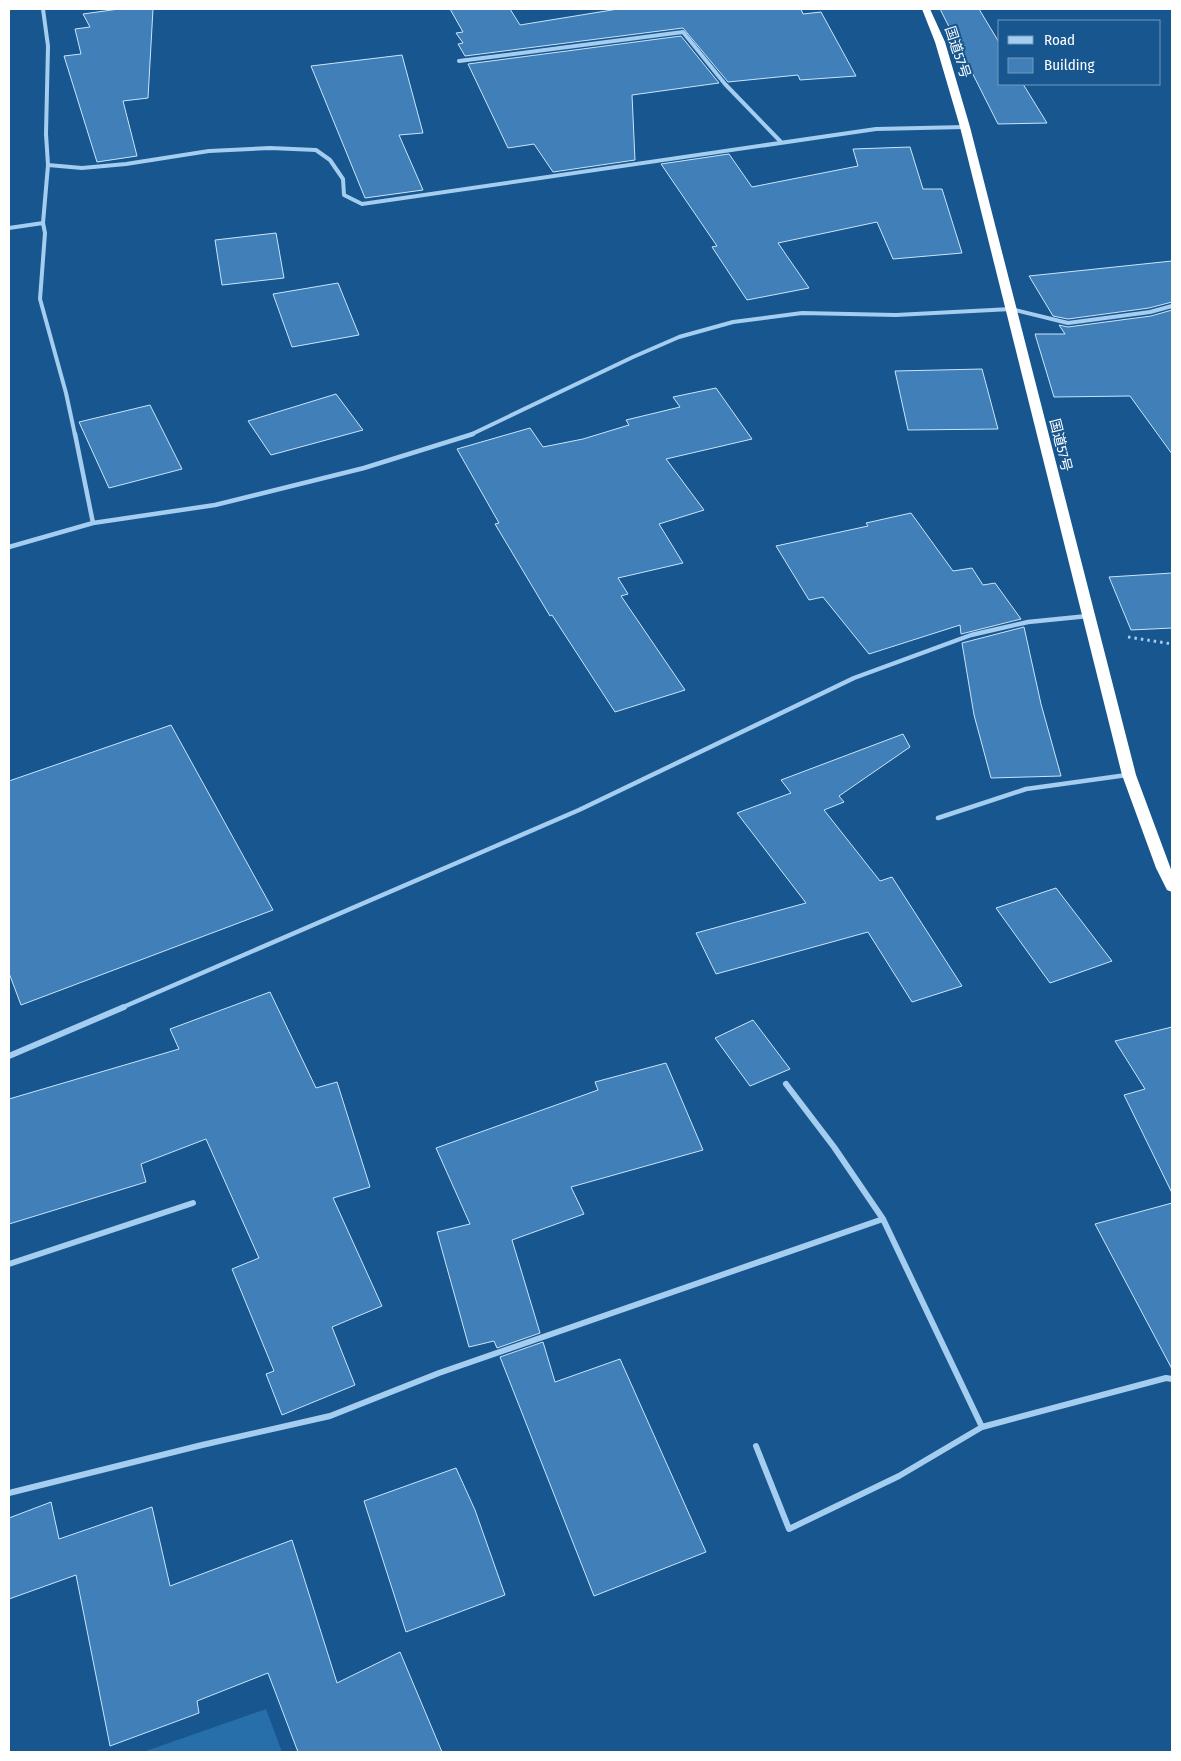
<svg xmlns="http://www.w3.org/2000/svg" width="1181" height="1761" font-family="'Fira Sans Condensed','Noto Sans JP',sans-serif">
<rect width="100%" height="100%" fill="#17568f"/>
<!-- green -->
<path fill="#276fab" d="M266,1709L282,1752H143Z"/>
<!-- building -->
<path fill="#407fb7" stroke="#cae5fb" d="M119,9H153L148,98L123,101L137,156L97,162L64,56L81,54L75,29L90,27L83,14Z
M450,9H510L520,25L618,9H801L803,14L821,12L856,76L800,80L798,75L728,82L683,28L465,56L458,44L463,43L456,33L463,32Z
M940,9H979L1000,44V84H1023L1047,123L998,124Z
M681,36L719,83L632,95L635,160L553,172L534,144L508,148L468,64Z
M402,55L423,133L399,135L423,190L365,198L311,66Z
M910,147L923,189H942L962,253L893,259L877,222L778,243L809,288L747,300L712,247L717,246L661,164L729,154L752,187L858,166L853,149Z
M276,233L284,278L222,285L215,240Z
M1172,261V302L1149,308L1068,319L1053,316L1029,276Z
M338,283L359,335L292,347L273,294Z
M1172,310V454L1130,396L1054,397L1035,334H1065L1059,325L1068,327L1151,316Z
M982,369L998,429L908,430L895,371Z
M716,388L752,439L666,459L704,510L659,524L683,563L618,578L628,594L621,596L685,690L615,712L552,615L550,616L495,524L499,523L457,449L530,428L543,447L583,439L629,425L626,420L680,407L673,397Z
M336,394L363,430L271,455L248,421Z
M150,405L182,469L109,488L79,422Z
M911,513L953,571L972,568L983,585L995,583L1021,619L961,634L960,625L869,654L823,597L809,600L776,546L868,526L866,523Z
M1172,573V628L1131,630L1109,577Z
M1024,627L1041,704L1061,776L991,778L974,715L962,643Z
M171,725L273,910L21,1005L9,973V781Z
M903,734L910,747L839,796L844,802L824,810L880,881L892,877L962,986L912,1002L868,932L716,974L696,933L806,903L737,813L791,793L781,780Z
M1056,888L1112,961L1050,983L996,908Z
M270,992L316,1088L337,1082L370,1187L333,1198L382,1306L332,1327L355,1385L282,1415L266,1374L274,1371L232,1269L259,1258L206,1139L141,1164L146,1182L9,1224V1099L179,1049L170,1029Z
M753,1020L790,1069L750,1086L715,1038Z
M1172,1027V1193L1124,1095L1145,1089L1115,1041Z
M666,1063L703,1150L571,1187L584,1214L512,1240L540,1333L497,1348L494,1341L469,1347L437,1232L470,1224L436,1148L598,1090L595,1082Z
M1172,1203V1369L1095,1224Z
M543,1342L555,1382L620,1359L706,1552L594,1596L500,1357Z
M456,1468L475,1510L505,1595L406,1632L364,1501Z
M51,1502L59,1539L152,1507L170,1586L292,1540L337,1683L400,1652L442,1752H298L268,1673L197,1701L199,1713L110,1746L76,1575L9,1599V1518Z"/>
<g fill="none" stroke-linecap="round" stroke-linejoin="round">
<!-- path -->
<path stroke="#a4cdef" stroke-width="3" stroke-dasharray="2.5 4" stroke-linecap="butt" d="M1128,637L1172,644"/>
<!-- street-far2 -->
<path stroke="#a4cdef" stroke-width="4" d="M43,9L48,46L46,134L48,165L43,223L45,233L40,299L66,393L75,435
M459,61L683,32L725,84L781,142
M48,165L82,168L126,164L209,151L270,148L316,150L330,160L343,179L344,195L362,204L876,129L965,127
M9,228L43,223
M470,435L633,357L679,337L733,322L802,313L896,315L1011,309L1068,323L1150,312L1172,306"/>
<!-- street-far1 -->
<path stroke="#a4cdef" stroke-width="4.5" d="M75,434L93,523
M9,547L93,523L215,505L364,468L473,434
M938,818L1026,789L1127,775
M121,1008L579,810L854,678L971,635L1028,622L1088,616"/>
<!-- street -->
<path stroke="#a4cdef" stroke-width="6" d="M9,1056L124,1007
M9,1264L193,1203
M982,1427L1166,1378L1172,1379
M756,1446L789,1529L899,1476L982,1427L883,1219L834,1147L786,1084
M9,1493L202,1445L330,1416L439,1373L883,1219"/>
<!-- highway -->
<path fill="#fff" fill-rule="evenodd" d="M922,9H930L945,42L970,127L1136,775L1172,872V892L1167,890L1156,868L1122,775L960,127L935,42Z"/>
</g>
<g text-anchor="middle" stroke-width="4" stroke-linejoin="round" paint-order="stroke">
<!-- street labels -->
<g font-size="14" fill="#fff" stroke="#17568f">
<text transform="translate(958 52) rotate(72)" y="5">国道57号</text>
<text transform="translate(1061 445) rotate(76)" y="5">国道57号</text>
</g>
</g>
<!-- border -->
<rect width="1181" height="1761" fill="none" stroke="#ffffff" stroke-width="20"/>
<!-- legend -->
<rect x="998" y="20" width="162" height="65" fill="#17568f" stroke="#749abc"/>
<rect x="1008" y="36" width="25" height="8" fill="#a4cdef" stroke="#749abc"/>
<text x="1044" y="45" font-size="15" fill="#ffffff">Road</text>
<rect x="1008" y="58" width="25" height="15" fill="#407fb7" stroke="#749abc"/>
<text x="1044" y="70" font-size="15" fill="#ffffff">Building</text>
</svg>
